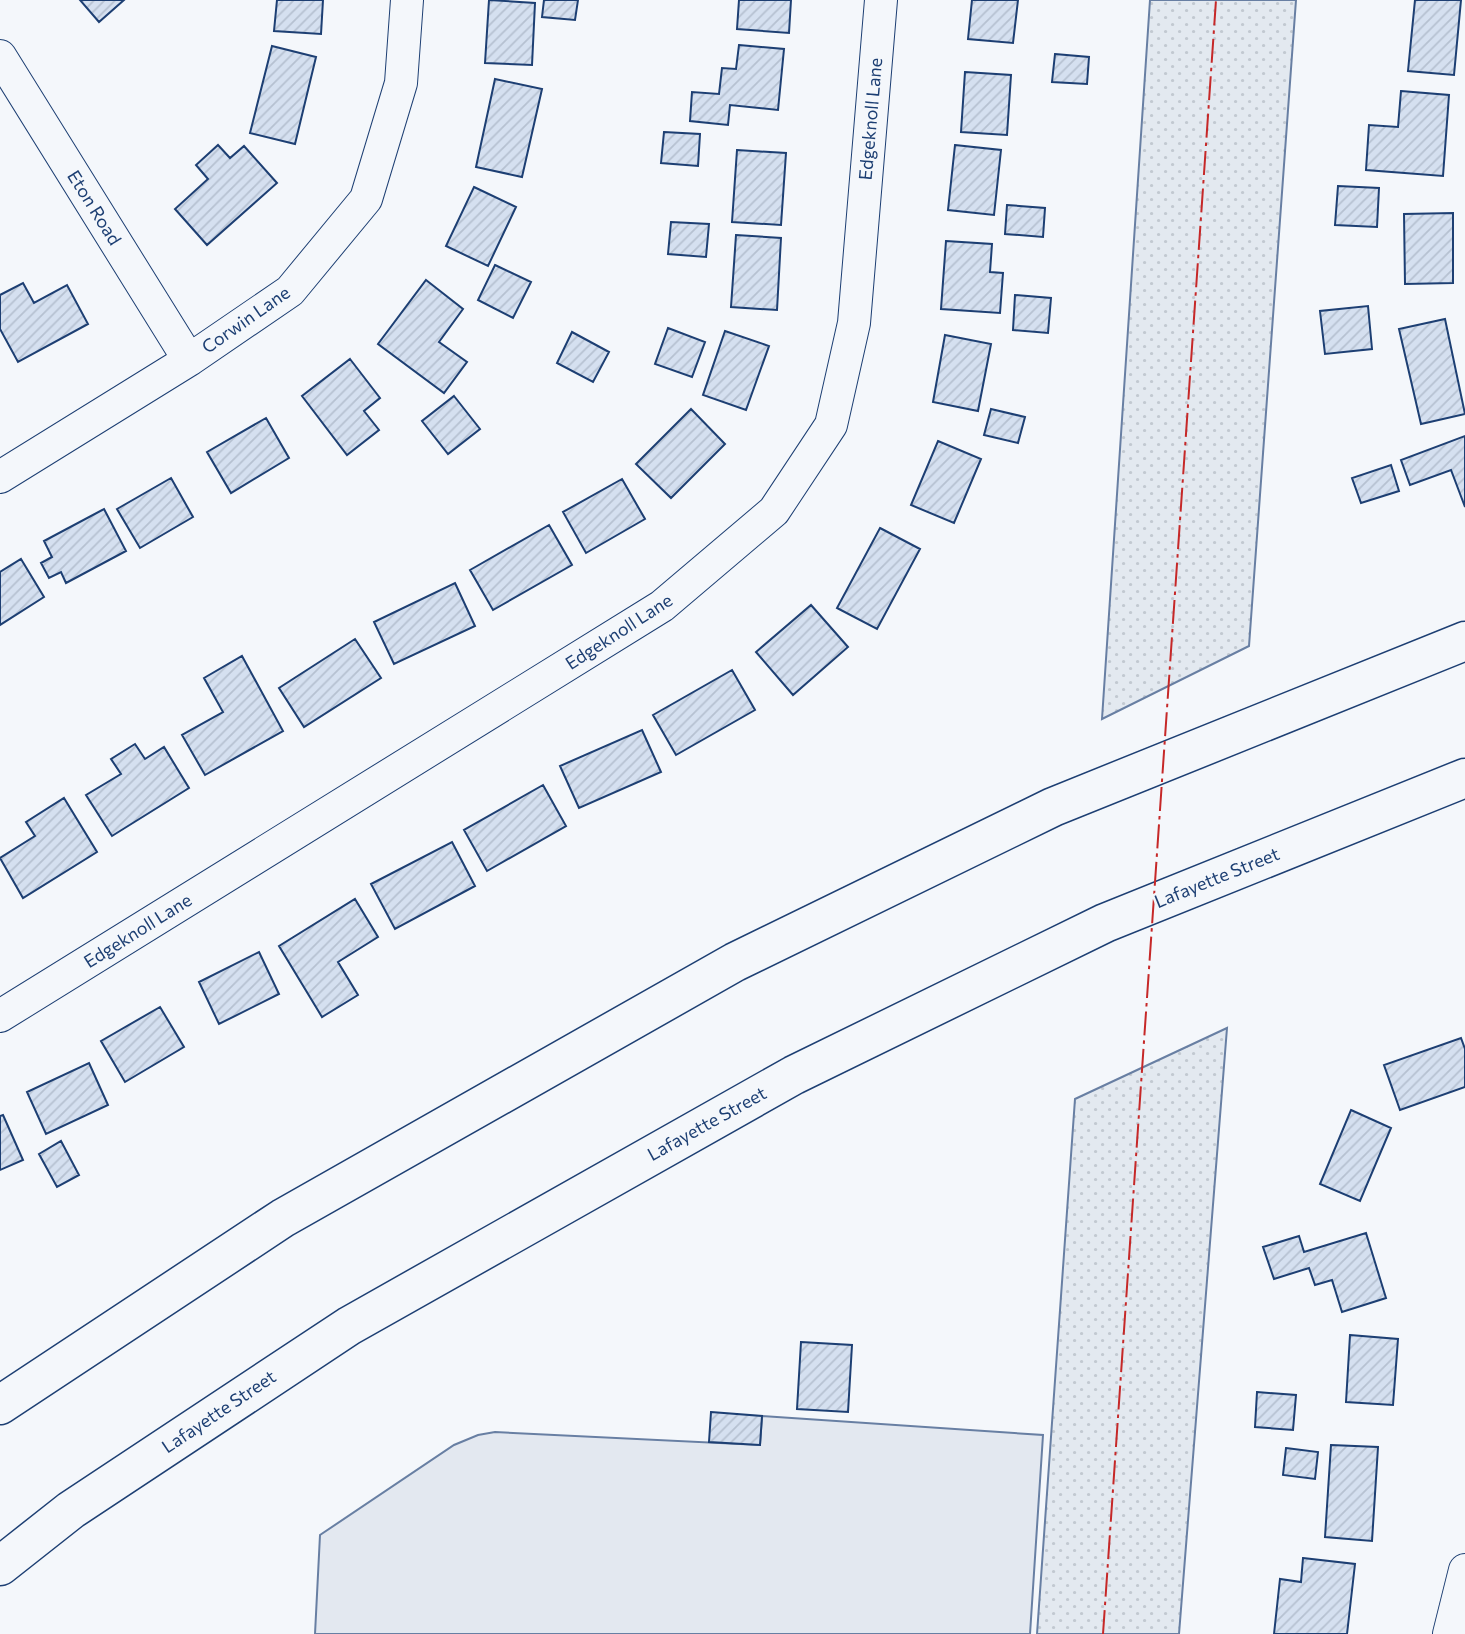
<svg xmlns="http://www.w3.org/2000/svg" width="1465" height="1634" font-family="Commissioner,sans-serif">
<defs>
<pattern id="grass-dots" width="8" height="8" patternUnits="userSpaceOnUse" patternTransform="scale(1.75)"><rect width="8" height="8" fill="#e3e9f0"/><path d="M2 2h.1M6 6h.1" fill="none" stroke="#c2c9d1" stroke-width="1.8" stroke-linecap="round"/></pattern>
<pattern id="building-hatch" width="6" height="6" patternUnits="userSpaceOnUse" patternTransform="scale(1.75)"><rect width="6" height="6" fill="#d5e0f0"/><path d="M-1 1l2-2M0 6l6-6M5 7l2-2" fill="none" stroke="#b6c1d1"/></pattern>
</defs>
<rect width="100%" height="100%" fill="#f4f7fb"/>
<!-- grass -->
<path fill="url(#grass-dots)" stroke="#687fa3" stroke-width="2" d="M1150,0H1296L1249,646L1102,719Z
M1227,1028L1179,1634H1037L1075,1099Z"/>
<!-- parking -->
<path fill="#e3e8f0" stroke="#687fa3" stroke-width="2" d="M762,1416L1043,1435L1030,1634H315L320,1535L454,1445L478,1435L495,1432L760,1445Z"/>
<!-- building -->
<path fill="url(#building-hatch)" stroke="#1d3f73" stroke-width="2" d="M80,0H124L99,22Z
M277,0H323L321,34L274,31Z
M489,0L535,3L532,65L485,63Z
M544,0H578L575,20L542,17Z
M739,0H791L789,33L737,29Z
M972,0H1018L1013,43L968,39Z
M1415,0H1461L1454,75L1408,71Z
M739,45L784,49L778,110L730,105L728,125L690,121L692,92L719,94L722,68L736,69Z
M272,46L316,57L295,144L250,133Z
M1055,54L1089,57L1087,84L1052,82Z
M965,72L1011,75L1007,135L961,132Z
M495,79L542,89L522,177L476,167Z
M1401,91L1449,95L1443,176L1366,170L1369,125L1398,127Z
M664,132L700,134L698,166L661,163Z
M218,145L230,158L244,146L277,183L207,245L175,209L208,179L196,165Z
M955,145L1001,150L994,215L948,210Z
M737,150L786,153L781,225L732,222Z
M1338,186L1379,188L1377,227L1335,225Z
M474,187L516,207L488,266L446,246Z
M1007,205L1045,208L1043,237L1005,234Z
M1453,213V283L1405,284L1404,214Z
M671,222L709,224L706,257L668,254Z
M736,235L781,238L777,310L731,307Z
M946,241L992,244L990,272L1003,273L1000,313L941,309Z
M495,265L531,282L513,318L478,300Z
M426,280L463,309L439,342L467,362L444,393L378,344Z
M23,283L34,303L67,285L88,324L18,362L0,329V295Z
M1015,295L1051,298L1048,333L1013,330Z
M1368,306L1372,349L1325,354L1320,311Z
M1445,319L1465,414L1421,424L1399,329Z
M668,328L705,342L692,377L655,364Z
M725,331L769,346L746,410L703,395Z
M572,332L609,352L593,382L557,363Z
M945,335L991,344L978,411L933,402Z
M350,359L380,398L364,411L379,430L347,455L302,396Z
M454,396L480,429L448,454L422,421Z
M691,409L725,444L671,498L636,464Z
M991,409L1025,417L1018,443L984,435Z
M266,418L289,458L231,493L207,452Z
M1465,436V507L1451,470L1410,485L1401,460Z
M938,441L981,459L954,523L911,505Z
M1391,465L1399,491L1361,503L1352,478Z
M171,478L193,517L140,548L117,509Z
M622,479L645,519L586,553L563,512Z
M104,509L126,551L66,583L61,572L49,578L41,563L52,557L44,541Z
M549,525L572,565L493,610L470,570Z
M880,528L920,549L877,629L837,608Z
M21,559L44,597L0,625V572Z
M455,583L475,626L394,664L374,622Z
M811,605L848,647L793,695L756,652Z
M355,639L381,678L304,727L279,688Z
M242,656L283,731L205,775L182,735L223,712L204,678Z
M732,670L755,710L676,755L653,715Z
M642,730L661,772L579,808L560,766Z
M135,744L145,759L164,747L189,788L112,836L86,795L121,774L111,759Z
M543,785L566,826L487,871L464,830Z
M64,798L97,852L23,898L0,858L35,836L26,822Z
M452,842L475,886L395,929L371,884Z
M355,899L378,937L338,962L358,995L322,1017L279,946Z
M259,952L279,994L219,1024L199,982Z
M160,1007L184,1047L125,1082L101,1041Z
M1461,1038L1465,1049V1087L1400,1110L1384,1065Z
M89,1063L108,1105L46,1134L27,1092Z
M1351,1110L1391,1128L1360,1201L1320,1184Z
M3,1115L23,1160L0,1170V1116Z
M61,1141L79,1175L57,1187L39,1154Z
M1366,1233L1386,1298L1342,1312L1332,1280L1315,1285L1309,1268L1274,1279L1263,1247L1299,1236L1304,1252Z
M1350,1335L1398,1339L1393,1405L1346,1402Z
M801,1342L852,1345L848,1412L797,1409Z
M1257,1392L1296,1395L1293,1430L1255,1427Z
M711,1412L762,1416L760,1445L709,1442Z
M1331,1445L1378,1447L1372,1541L1325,1537Z
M1286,1448L1318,1452L1315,1479L1283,1475Z
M1303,1558L1355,1564L1347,1634H1274L1280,1579L1301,1582Z"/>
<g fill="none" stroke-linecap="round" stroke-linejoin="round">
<!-- minor casing -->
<g stroke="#1d3f73" stroke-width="34">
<path id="minor" d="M0,56L189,360
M0,477L189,360L290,291L366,199L401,83L407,0
M0,1016L662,606L774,511L831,425L854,323L881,0
M1449,1634L1465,1570"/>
</g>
<!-- trunk casing -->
<g stroke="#1d3f73" stroke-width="41">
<path id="trunk" d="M0,1405L283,1218L735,962L1053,807L1465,641
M0,1566L71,1510L349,1326L794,1075L1105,923L1465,778"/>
</g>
<!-- minor -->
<use href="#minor" stroke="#f4f7fb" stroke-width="32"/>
<!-- trunk -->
<use href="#trunk" stroke="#f4f7fb" stroke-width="38"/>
<!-- power -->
<path stroke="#c62828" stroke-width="2" stroke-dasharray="24 5 3.5 5" stroke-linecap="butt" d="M1103,1634L1216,0"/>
</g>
<g text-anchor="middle" stroke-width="5" stroke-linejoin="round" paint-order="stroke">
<!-- street labels -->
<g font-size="18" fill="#1d3f73" stroke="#f4f7fb">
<text transform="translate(871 119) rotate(-85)" y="6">Edgeknoll Lane</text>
<text transform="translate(94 208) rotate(58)" y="6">Eton Road</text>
<text transform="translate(246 320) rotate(-35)" y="6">Corwin Lane</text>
<text transform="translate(619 632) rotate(-33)" y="6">Edgeknoll Lane</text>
<text transform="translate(1217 878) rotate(-22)" y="6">Lafayette Street</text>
<text transform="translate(138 931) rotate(-32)" y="6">Edgeknoll Lane</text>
<text transform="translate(707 1124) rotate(-29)" y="6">Lafayette Street</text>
<text transform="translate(219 1412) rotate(-34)" y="6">Lafayette Street</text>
</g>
</g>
</svg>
